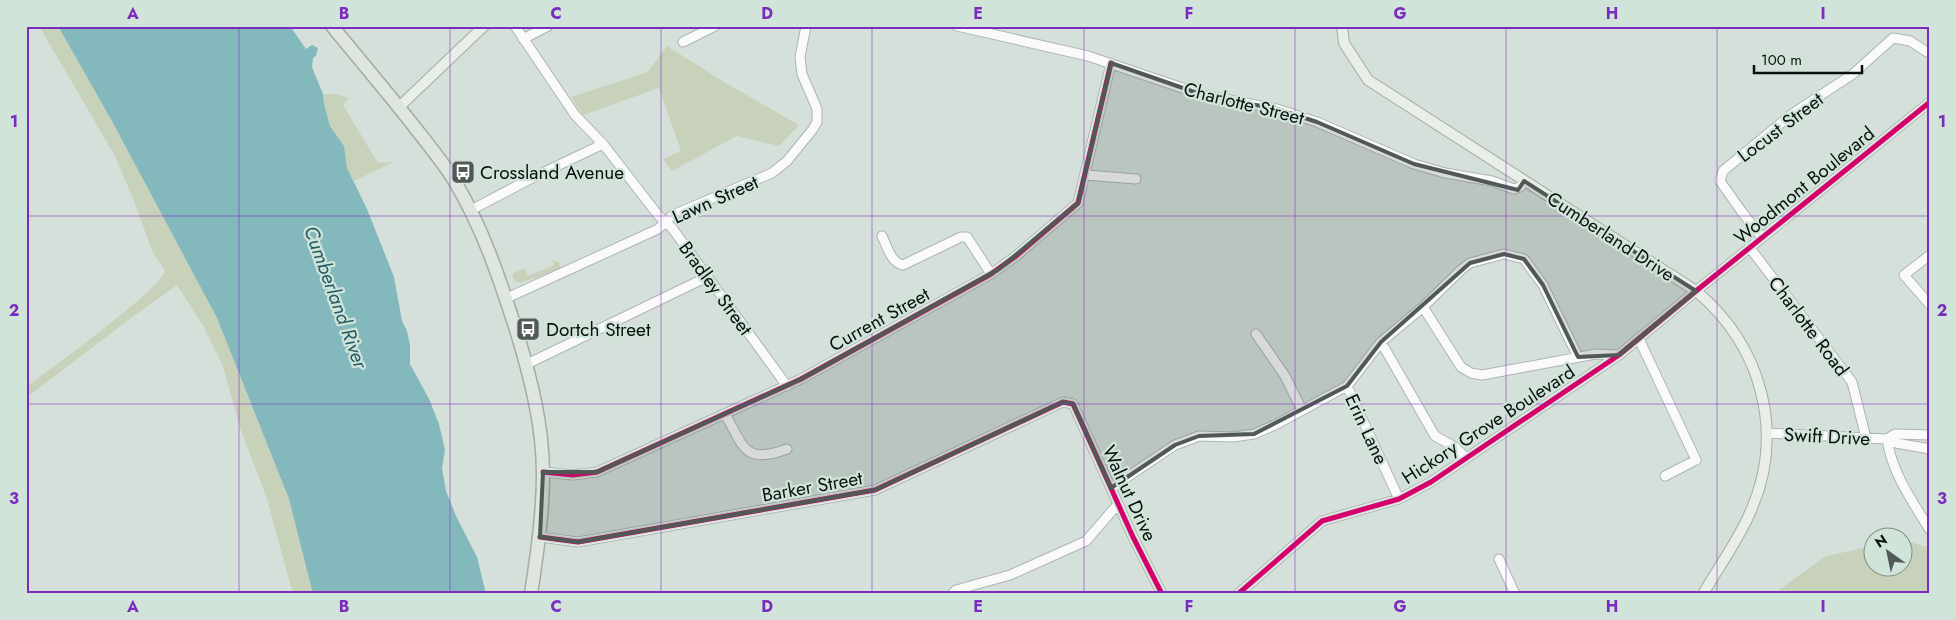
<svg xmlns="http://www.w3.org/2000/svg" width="1956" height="620" font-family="Jost,sans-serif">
<rect width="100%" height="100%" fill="#d5e0da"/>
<!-- green -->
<path fill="#c8d2ba" d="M39,26H58L113,123L217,318L289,499L313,594H293L266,496L239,425L223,366L202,324L177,285L131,318L26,398V387C49,370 160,290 165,271L152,251L136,206L115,156Z
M667,46L719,79L799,125L779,146L737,136L672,171L663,159L681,151L659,88L583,115L571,97L648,72Z
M323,94H335L349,98L343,105L378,163L394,162L354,181L347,168L344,146L330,126L324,104Z
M552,260L559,262L561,269L520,283L515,281L512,274L524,268L528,276L554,265Z
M1904,540L1930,548V594H1773L1826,556L1873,546L1874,568H1904Z"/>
<!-- water -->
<path fill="#83b8bd" d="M58,26H290L306,49L312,45L318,48L316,56L313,58L312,67L323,94L324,104L330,126L344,146L347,168L367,209L394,277L402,321L407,331L410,345V364L429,399L439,424L445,450L442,468L446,491L456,516L477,557L486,594H313L289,499L217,318L113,123Z"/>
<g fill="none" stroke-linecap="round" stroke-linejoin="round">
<!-- minor casing -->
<g stroke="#adb5b1" stroke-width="11">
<path id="minor" d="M515,26L575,115L603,144L658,215L672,228L787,386
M957,26L1088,56L1203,95L1277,109L1317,122L1414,164L1445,173L1492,181L1514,189L1520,187L1524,181
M523,39L548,26
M683,42L715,26
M1086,175L1136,179
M471,210L534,177L603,144
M882,236C887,246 891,263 903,265L961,237H967L991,274
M1762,238L1742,212L1720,181L1723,171L1792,114L1853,74L1893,38L1910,41L1927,52L1930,51
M1750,248L1852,382L1866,438
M1930,255L1904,275L1930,305
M507,298L658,229L673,215L772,173L787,161L813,129L817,122V109L802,74L800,57L806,26
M1423,307L1461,367L1471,373L1482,375L1596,354L1619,355
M1256,334L1285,376L1302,410
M1639,339L1696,460L1665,476
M1381,342L1435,436L1455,447L1466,458
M527,364L707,277
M1347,386L1399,499
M725,414C744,447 744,465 787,449
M1767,433L1887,439L1896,443L1930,449
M1887,439C1892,473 1912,501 1930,530
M1887,439L1895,434L1930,435
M543,472L573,475L597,472L801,379L991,274L1016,256L1078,203L1111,63
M1111,488L1175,445L1199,436L1233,437L1254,434L1275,425L1347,386L1381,342L1423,307L1462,269L1470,263L1485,259L1504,254L1524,259L1543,285L1578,357
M540,537L578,542L875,490L1063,402L1073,404L1133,537L1162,594
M1499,559L1515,594
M952,594L956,590L1010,575L1086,541L1118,504
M1238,594L1322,521L1399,499L1431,482L1619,355L1696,291L1930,102"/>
</g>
<!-- major casing -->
<g stroke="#a1ada2" stroke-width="12">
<path id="major" d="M1342,26L1344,43L1368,80L1696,291C1763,347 1786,435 1749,515C1737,542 1718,568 1703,594
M399,107L484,26"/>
</g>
<!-- highway casing -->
<g stroke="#a1ada2" stroke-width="15">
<path id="highway" d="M332,26C359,59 387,92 413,125C427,143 442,161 454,180C483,228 500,280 517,333C531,379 543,426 543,474C543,514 537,554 531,594"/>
</g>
<!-- minor -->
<use href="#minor" stroke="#f9faf9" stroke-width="9"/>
<!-- major -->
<use href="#major" stroke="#e9eee9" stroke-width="10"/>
<!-- highway -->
<use href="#highway" stroke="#dee6dd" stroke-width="12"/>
<!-- cycleway casing -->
<g stroke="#d1e4da" stroke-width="8">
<path id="cycleway" d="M543,472L573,475L597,472L801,379L991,274L1016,256L1078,203L1111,63
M540,537L578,542L875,490L1063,402L1073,404L1133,537L1162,594
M1238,594L1322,521L1399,499L1431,482L1619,355L1696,291L1930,102"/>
</g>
<!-- cycleway -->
<use href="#cycleway" stroke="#d6006c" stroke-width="5"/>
</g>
<!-- marked area -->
<path fill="#505955" fill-opacity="0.2" stroke="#505955" stroke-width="4" stroke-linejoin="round" d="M1111,63L1203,95L1277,109L1317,122L1414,164L1518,190L1524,181L1696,291L1619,355L1578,357L1543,285L1524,259L1504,254L1470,263L1381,342L1347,386L1254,434L1199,436L1175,445L1111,488L1073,404L1063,402L875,490L578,542L540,537L543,472H597L801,379L999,269L1078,203Z"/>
<!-- grid -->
<path fill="none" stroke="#7b2cbf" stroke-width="1" stroke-opacity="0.55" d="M239,26V594M450,26V594M661,26V594M872,26V594M1084,26V594M1295,26V594M1506,26V594M1717,26V594M26,216H1930M26,404H1930"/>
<!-- icons -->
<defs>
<g id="bus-square" transform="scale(1.25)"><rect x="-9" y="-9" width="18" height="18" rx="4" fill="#505955" stroke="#d1e4da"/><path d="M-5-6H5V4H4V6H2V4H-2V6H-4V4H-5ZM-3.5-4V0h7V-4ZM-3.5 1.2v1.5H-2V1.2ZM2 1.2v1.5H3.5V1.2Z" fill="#fff"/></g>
</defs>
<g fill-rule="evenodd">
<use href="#bus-square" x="463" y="172"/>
<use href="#bus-square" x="528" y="329"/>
</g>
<g text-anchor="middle" stroke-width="4.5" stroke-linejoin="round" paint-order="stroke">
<!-- street labels -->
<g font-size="19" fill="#09100d" stroke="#d1e4da">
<text transform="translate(1244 103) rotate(14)" y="7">Charlotte Street</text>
<text transform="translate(1780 127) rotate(-37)" y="7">Locust Street</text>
<text transform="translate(1804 185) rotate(-39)" y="7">Woodmont Boulevard</text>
<text transform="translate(715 199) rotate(-24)" y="7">Lawn Street</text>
<text transform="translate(1611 236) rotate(33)" y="7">Cumberland Drive</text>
<text transform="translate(716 288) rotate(54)" y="7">Bradley Street</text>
<text transform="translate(879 319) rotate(-29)" y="7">Current Street</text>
<text transform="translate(1809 326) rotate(53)" y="7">Charlotte Road</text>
<text transform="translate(1488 424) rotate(-33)" y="7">Hickory Grove Boulevard</text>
<text transform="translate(1367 429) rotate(65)" y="7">Erin Lane</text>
<text transform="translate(1827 436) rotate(3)" y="7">Swift Drive</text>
<text transform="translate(812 486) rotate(-10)" y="7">Barker Street</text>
<text transform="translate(1130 493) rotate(65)" y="7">Walnut Drive</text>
</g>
<!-- poi labels -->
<g font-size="19" fill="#09100d" stroke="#d1e4da" text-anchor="start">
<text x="480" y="179">Crossland Avenue</text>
<text x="546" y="336">Dortch Street</text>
</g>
<!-- water labels -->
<g font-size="20" font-style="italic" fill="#215d64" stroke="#d1e4da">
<text transform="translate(336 297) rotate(70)" y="7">Cumberland River</text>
</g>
</g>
<!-- border -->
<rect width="1956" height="620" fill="none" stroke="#d1e4da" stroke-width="55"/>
<!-- north arrow -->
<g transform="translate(1888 552) rotate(327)"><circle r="24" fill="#d1e4da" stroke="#818f88"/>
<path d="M0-4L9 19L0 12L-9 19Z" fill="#505955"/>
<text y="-8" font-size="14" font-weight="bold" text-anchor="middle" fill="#09100d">N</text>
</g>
<!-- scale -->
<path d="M1754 65v8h108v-8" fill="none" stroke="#09100d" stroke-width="2.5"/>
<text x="1761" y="65" font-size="15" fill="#09100d" stroke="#d1e4da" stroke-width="4" paint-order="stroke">100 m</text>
<rect x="28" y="28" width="1900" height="564" fill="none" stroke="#7b2cbf" stroke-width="2"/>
<g font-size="16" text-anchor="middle" font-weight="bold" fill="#7b2cbf">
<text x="133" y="19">A</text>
<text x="344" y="19">B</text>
<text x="556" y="19">C</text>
<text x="767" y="19">D</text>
<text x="978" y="19">E</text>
<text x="1189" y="19">F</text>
<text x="1400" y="19">G</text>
<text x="1612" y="19">H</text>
<text x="1823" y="19">I</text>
<text x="14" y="127">1</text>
<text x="1942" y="127">1</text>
<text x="14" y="316">2</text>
<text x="1942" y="316">2</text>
<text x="14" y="504">3</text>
<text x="1942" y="504">3</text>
<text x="133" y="612">A</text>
<text x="344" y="612">B</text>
<text x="556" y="612">C</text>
<text x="767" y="612">D</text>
<text x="978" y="612">E</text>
<text x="1189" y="612">F</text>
<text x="1400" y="612">G</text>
<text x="1612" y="612">H</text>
<text x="1823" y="612">I</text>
</g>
</svg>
